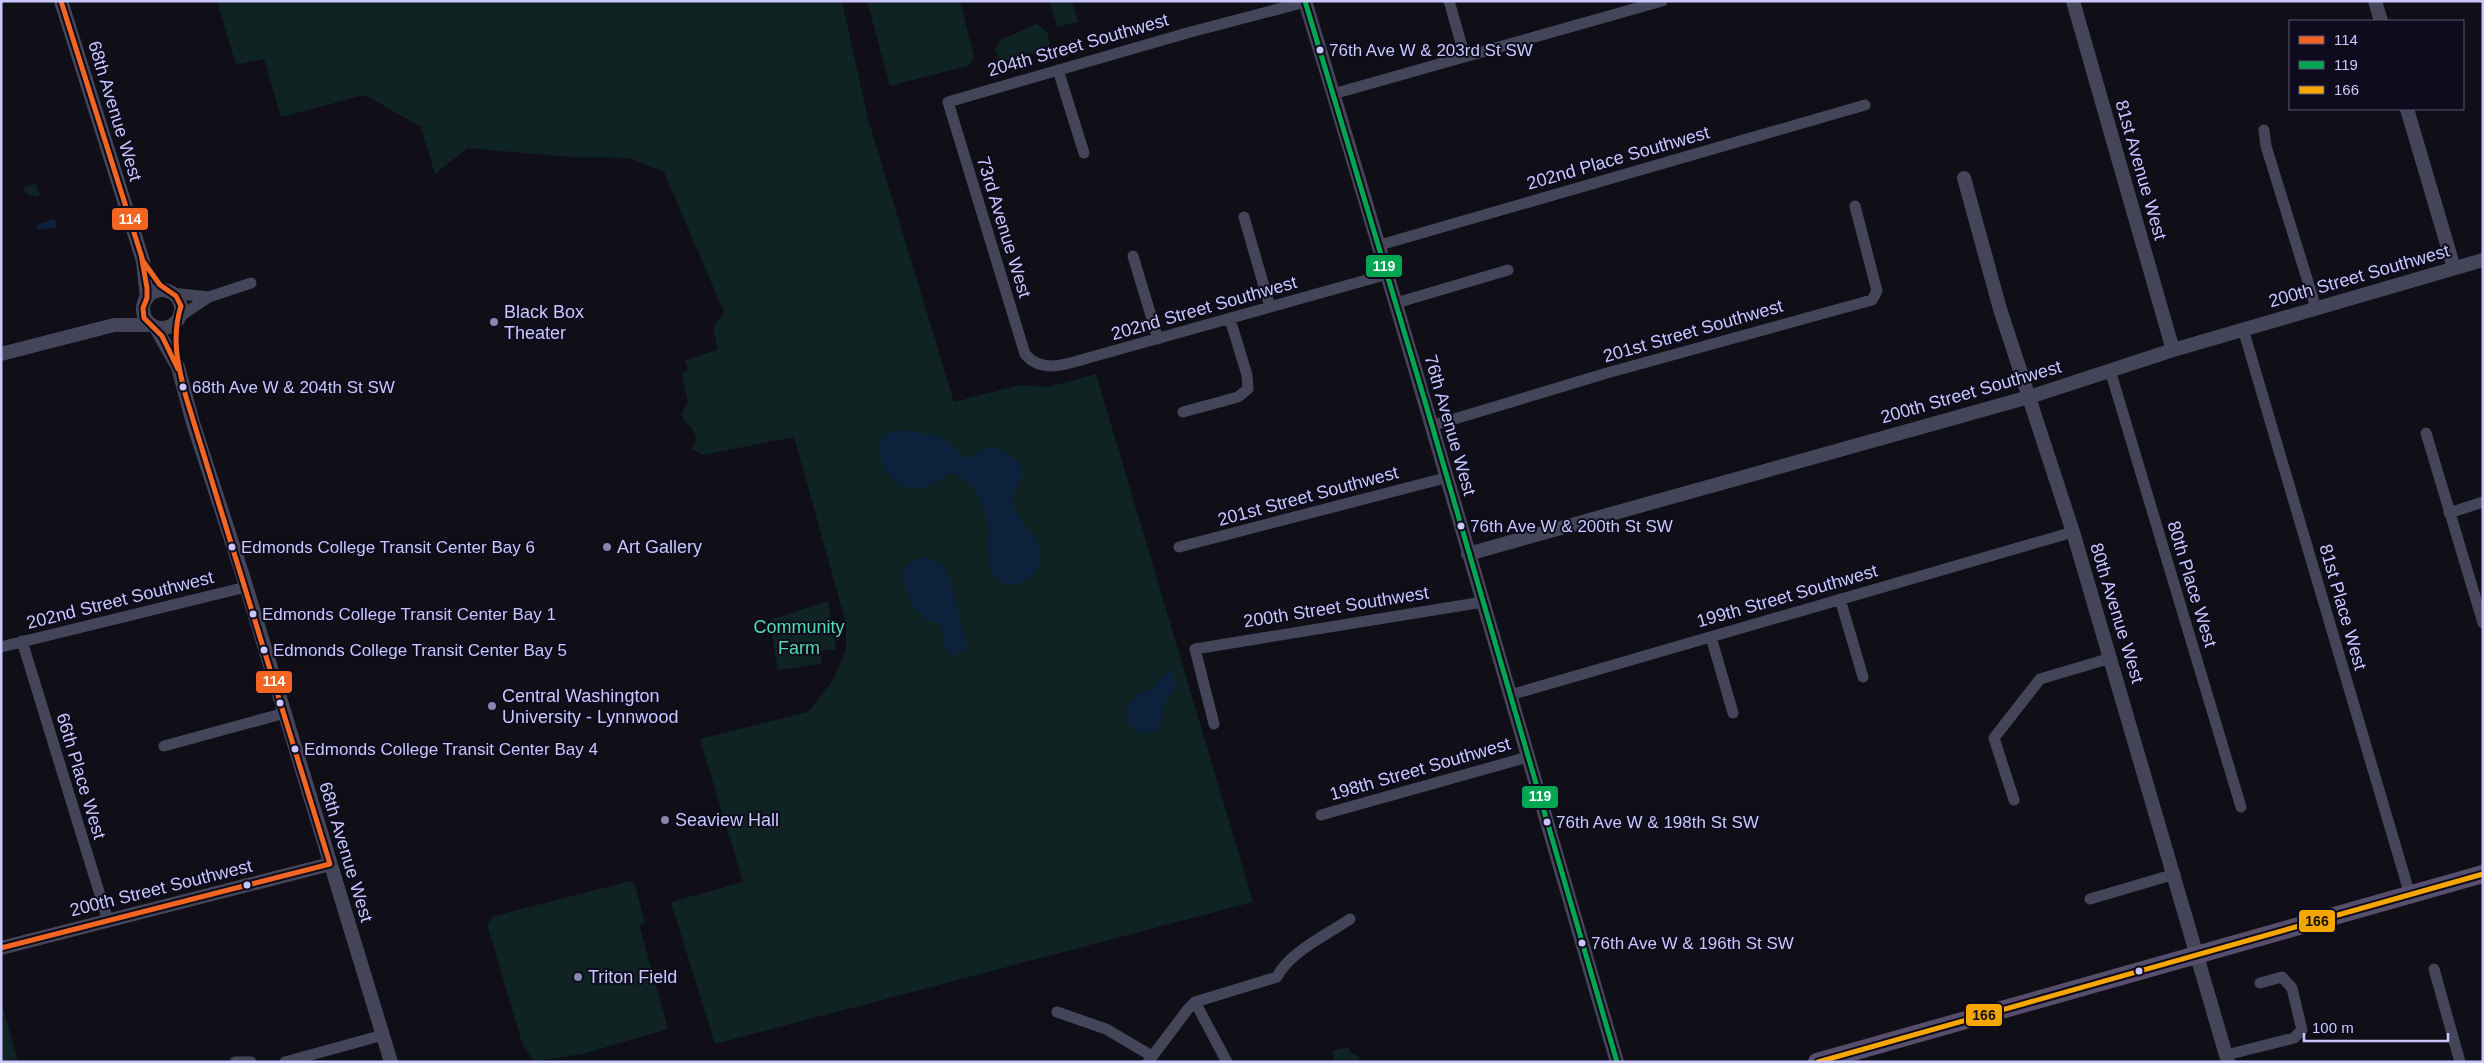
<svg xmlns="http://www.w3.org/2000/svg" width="2484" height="1063" font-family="Arial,sans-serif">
<rect width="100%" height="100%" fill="#100f18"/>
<!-- green -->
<path fill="#0f2322" d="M217,1H842L868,119L954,402L1020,385L1048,387L1096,374L1253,902L715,1044L671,902L743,882L700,739L808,712L833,680L846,650V623L794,437L703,455L692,449L697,438C693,428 686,424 681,414L688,402L682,374L688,371L685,360L718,350L713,328L724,312L664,172L629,158L571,157L468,148L435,174L421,127L365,95L281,117L264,59L236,65Z
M867,1H960L974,57L970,65L890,86Z
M1050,1H1072L1078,22L1057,27Z
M1037,24L1047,32L1050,44L1039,51L1000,63L995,49L1000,40Z
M36,183L40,196C31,198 25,195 23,187Z
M828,601L836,649L821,651L822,664L778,670L770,620Z
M630,881L635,885L645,923L639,924L668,1029L582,1054L535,1061L523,1046L487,924L494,916Z
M1,1000L18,1062H1Z
M1349,1047L1350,1052L1357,1055L1358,1061L1335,1062L1332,1051Z"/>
<!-- water -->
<path fill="#0c223c" d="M54,219L57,223L56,228L37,230V225Z
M902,430L943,437L960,454L970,458L990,446C1002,449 1027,461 1021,478C1016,491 1009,492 1014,508C1020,522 1036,534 1040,550C1046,573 1012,597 995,577C986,566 988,548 988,536C989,509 978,485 954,473C943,476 932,487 922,488C894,491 878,466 879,442L888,433Z
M926,557L943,566L949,576L967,645C962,653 957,655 947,654L940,625L935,621H928L911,606L904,582V572L908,564L915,559Z
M1171,669L1177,687L1165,700L1159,728L1146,734L1139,733L1129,724L1126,707L1136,695L1153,689L1158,681Z"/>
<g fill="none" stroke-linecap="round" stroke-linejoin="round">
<!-- minor -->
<path stroke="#444559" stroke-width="11" d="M1449,1L1465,57
M1305,2L1187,33L948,102L1025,354C1043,376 1072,362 1095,356L1388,274
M1058,70L1084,153
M1333,94L1662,1
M2264,130L2266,146L2316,308
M1244,217L1270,307
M1380,245L1865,105
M1133,256L1158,339
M171,293L209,297
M1396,303L1508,270
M179,317L209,297L251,283
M2243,329L2410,895
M2110,370L2241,807
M1183,412L1238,397L1248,389L1247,375L1230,319
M1431,426L1607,373L1872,300L1877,291L1855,206
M2426,433L2483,623
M2449,513L2483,502
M1179,547L1445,478
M1840,599L1863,677
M1711,637L1733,713
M22,641L108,921
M1,647L246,587
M1510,695L2073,532
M1214,724L1195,649L1483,602
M164,746L285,713
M2014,800L1994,738L2040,679L2111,658
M1321,815L1528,757
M2090,899L2175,874
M2434,969L2460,1062
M1195,1002L1227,1062
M1057,1012L1106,1029L1152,1056
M2226,1055L2294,1038L2302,1030L2292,988L2282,977L2260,983
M235,1062H251
M285,1062L383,1035
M1148,1062L1188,1009L1195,1002L1277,977C1288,953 1328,934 1350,919"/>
<!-- tertiary -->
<path stroke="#444559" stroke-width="14" d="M61,1L143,261L147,298
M1305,1C1413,353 1513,708 1617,1062
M2073,1L2173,350
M2375,1L2381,21
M2407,109L2454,268
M1964,178L2000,309L2073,532L2228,1062
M143 309a19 19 0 1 1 38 0a19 19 0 1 1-38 0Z
M156,328L178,367L193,423L242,573L391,1062
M1,354L114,325H151
M1468,554L2029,397L2173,350L2483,260
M1,948L330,864"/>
<!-- primary -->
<path stroke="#574d6c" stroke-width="18" d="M1817,1062L2483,874"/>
<!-- bus-1 casing -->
<g stroke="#0d0b1c" stroke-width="9">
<path id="bus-1" d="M61,1L143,261L160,285L176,296L181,306C171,338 178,366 186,397L330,864
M141,254L147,288V298L143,308L144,318L162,336L178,369
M1,948L330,864"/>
</g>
<!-- bus-2 casing -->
<g stroke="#0d0b1c" stroke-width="9">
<path id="bus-2" d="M1305,1L1424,398L1617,1062"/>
</g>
<!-- bus-3 casing -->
<g stroke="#0d0b1c" stroke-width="9">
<path id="bus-3" d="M1818,1062L2483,874"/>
</g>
<!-- bus-1 -->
<use href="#bus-1" stroke="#f26522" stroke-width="5"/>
<!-- bus-2 -->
<use href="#bus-2" stroke="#00a651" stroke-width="5"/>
<!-- bus-3 -->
<use href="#bus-3" stroke="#f7a600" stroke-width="5"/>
</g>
<!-- markers -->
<g fill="#c9c7fe" stroke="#0d0b1c" stroke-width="2">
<circle cx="1320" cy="50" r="4.5"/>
<circle cx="183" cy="387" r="4.5"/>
<circle cx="1461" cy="526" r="4.5"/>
<circle cx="232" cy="547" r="4.5"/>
<circle cx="253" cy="614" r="4.5"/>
<circle cx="264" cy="650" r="4.5"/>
<circle cx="280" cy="703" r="4.5"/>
<circle cx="295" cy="749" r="4.5"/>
<circle cx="1547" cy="822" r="4.5"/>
<circle cx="247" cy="885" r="4.5"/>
<circle cx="1582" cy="943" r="4.5"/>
<circle cx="2139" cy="971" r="4.5"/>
</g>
<g fill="#8887ae" stroke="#0d0b1c" stroke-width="2">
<circle cx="494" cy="322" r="5"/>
<circle cx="607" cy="547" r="5"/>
<circle cx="492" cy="706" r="5"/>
<circle cx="665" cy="820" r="5"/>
<circle cx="578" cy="977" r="5"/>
</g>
<g text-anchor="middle" stroke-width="4" stroke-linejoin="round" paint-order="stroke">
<!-- bus labels -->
<g font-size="17" fill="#c9c7fe" stroke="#0d0b1c" text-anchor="start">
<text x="1329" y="56">76th Ave W &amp; 203rd St SW</text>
<text x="192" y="393">68th Ave W &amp; 204th St SW</text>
<text x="1470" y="532">76th Ave W &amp; 200th St SW</text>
<text x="241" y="553">Edmonds College Transit Center Bay 6</text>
<text x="262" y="620">Edmonds College Transit Center Bay 1</text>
<text x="273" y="656">Edmonds College Transit Center Bay 5</text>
<text x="304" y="755">Edmonds College Transit Center Bay 4</text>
<text x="1556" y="828">76th Ave W &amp; 198th St SW</text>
<text x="1591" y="949">76th Ave W &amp; 196th St SW</text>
</g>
<!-- street labels -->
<g font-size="18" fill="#c9c7fe" stroke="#0d0b1c">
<text transform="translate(1078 45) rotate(-16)" y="6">204th Street Southwest</text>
<text transform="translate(115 111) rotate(73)" y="6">68th Avenue West</text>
<text transform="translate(1618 158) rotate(-16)" y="6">202nd Place Southwest</text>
<text transform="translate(2141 170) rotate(74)" y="6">81st Avenue West</text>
<text transform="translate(1004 227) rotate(73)" y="6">73rd Avenue West</text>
<text transform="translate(2359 276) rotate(-16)" y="6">200th Street Southwest</text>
<text transform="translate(1204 308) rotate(-16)" y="6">202nd Street Southwest</text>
<text transform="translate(1693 331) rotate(-16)" y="6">201st Street Southwest</text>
<text transform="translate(1971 392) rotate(-16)" y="6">200th Street Southwest</text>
<text transform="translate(1450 425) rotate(74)" y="6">76th Avenue West</text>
<text transform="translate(1308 496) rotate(-15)" y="6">201st Street Southwest</text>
<text transform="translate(2192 584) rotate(73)" y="6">80th Place West</text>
<text transform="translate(1787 596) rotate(-16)" y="6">199th Street Southwest</text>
<text transform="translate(120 600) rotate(-14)" y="6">202nd Street Southwest</text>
<text transform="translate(1336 607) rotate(-9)" y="6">200th Street Southwest</text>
<text transform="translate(2343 607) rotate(74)" y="6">81st Place West</text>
<text transform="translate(2117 613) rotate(73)" y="6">80th Avenue West</text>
<text transform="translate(1420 769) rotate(-16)" y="6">198th Street Southwest</text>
<text transform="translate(81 776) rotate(73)" y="6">66th Place West</text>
<text transform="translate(346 852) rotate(73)" y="6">68th Avenue West</text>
<text transform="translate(161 888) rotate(-14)" y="6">200th Street Southwest</text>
</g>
<!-- poi labels -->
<g font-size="18" fill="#c9c7fe" stroke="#0d0b1c" text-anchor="start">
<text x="504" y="318">Black Box<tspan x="504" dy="21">Theater</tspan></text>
<text x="617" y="553">Art Gallery</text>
<text x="502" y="702">Central Washington<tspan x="502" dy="21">University - Lynnwood</tspan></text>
<text x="675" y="826">Seaview Hall</text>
<text x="588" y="983">Triton Field</text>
</g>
<!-- park labels -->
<g font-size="18" fill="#55dcaf" stroke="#0d0b1c">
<text x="799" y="633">Community<tspan x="799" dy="21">Farm</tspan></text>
</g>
</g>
<g stroke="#0d0b1c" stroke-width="2">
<rect x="111" y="207" width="38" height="24" rx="5" fill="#f26522"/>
<rect x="1365" y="254" width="38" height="24" rx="5" fill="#00a651"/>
<rect x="255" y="670" width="38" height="24" rx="5" fill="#f26522"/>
<rect x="1521" y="785" width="38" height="24" rx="5" fill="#00a651"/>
<rect x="2298" y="909" width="38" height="24" rx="5" fill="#f7a600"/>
<rect x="1965" y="1003" width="38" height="24" rx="5" fill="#f7a600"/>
</g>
<g font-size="14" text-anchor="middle" font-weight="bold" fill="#fff">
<text x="130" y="224">114</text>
<text x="1384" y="271">119</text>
<text x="274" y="686">114</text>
<text x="1540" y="801">119</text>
</g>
<g font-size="14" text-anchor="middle" font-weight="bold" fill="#111">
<text x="2317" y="926">166</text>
<text x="1984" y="1020">166</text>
</g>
<!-- border -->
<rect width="2484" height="1063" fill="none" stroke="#c9c7fe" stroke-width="5"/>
<!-- legend -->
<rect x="2289" y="20" width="175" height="90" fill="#0d0b1c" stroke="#585676"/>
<rect x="2299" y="36" width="25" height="8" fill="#f26522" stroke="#585676"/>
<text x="2334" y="45" font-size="15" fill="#c9c7fe">114</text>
<rect x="2299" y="61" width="25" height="8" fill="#00a651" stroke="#585676"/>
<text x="2334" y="70" font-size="15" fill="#c9c7fe">119</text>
<rect x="2299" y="86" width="25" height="8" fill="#f7a600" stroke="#585676"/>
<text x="2334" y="95" font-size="15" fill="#c9c7fe">166</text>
<!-- scale -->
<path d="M2304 1033v8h144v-8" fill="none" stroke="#c9c7fe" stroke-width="2.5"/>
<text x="2312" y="1033" font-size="15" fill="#c9c7fe" stroke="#0d0b1c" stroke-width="4" paint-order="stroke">100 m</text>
</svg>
